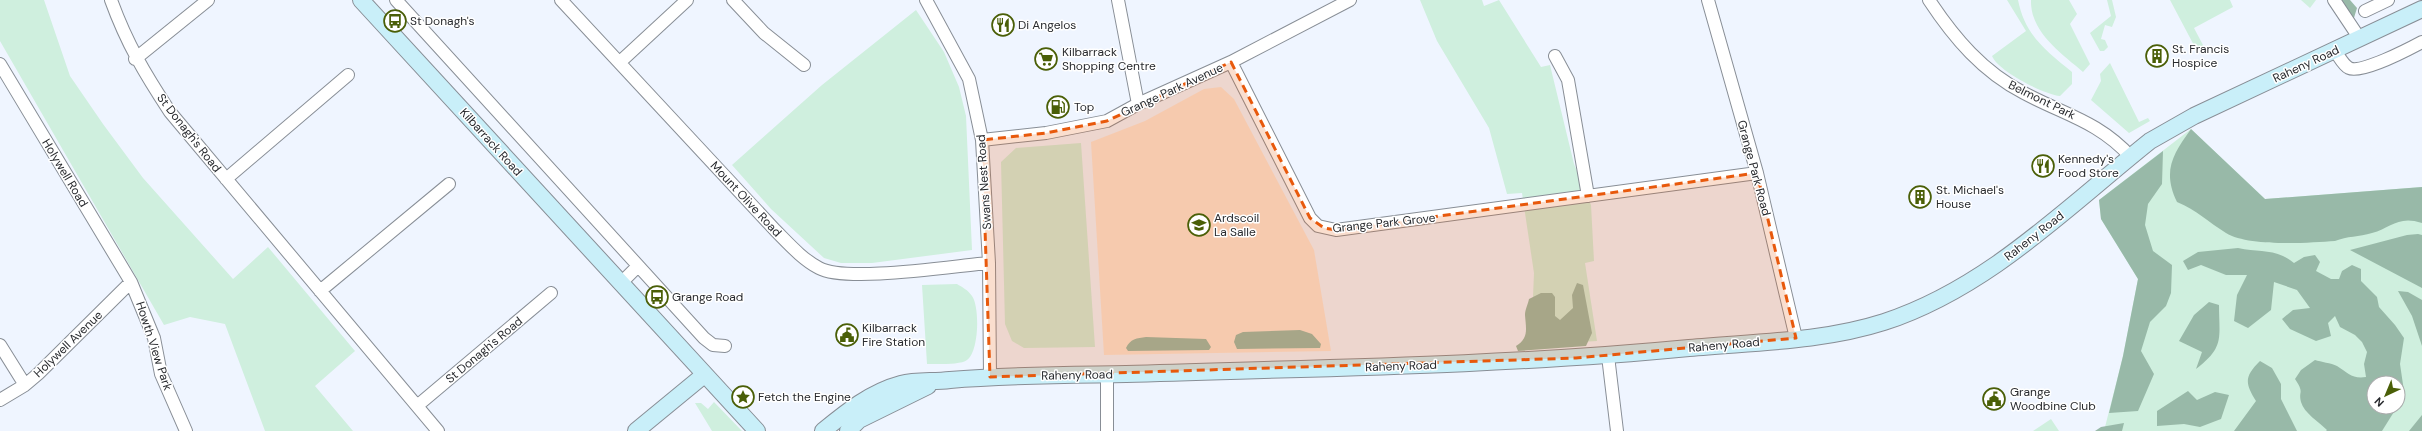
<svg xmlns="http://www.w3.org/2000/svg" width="2422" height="431" font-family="'DM Sans',sans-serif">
<rect width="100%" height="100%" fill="#eff5ff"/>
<!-- education -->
<path fill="#fbe7d8" d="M1221,87L1234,99L1314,250L1331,351L1104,355L1091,142L1145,121L1204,89Z"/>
<!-- green -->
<path fill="#cfefde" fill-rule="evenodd" d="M0,0H44L70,76L103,124L143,178L233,279L268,247L355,351L315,386L353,431H265L225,324L190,317L164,325L0,41Z
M1420,0H1482L1484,6L1499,0L1541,67L1550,65L1574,164L1591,205L1594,261L1585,263L1597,341L1531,345L1534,273L1522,193L1507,194L1489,128L1437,41Z
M2007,0H2018C2025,35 2045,50 2072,72V84L2060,96C2043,94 1998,71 1992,56L2026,31Z
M2031,0H2069L2077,14L2070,24L2090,64L2083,72C2061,53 2030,32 2031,0Z
M2107,0H2112L2116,17L2112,27L2105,25L2101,39L2105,40L2108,47L2104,51H2100L2090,33L2111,16Z
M2170,0H2230L2233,7L2194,28L2204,47L2197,51Z
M2301,0H2316L2310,8Z
M916,10L944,52L959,87L966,116L972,250L872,263H841L824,258L771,209L732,165L822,85Z
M2110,63L2139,122L2148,118L2150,121L2129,133L2091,100L2101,81L2100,74Z
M2191,129L2265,199L2422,187V431H2104L2123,356L2138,279L2101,219L2099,200ZM2374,383H2398V407H2374Z
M1081,143L1095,347L1024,348L1012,341L1005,324L1001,162L1016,148Z
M957,284C962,287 968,290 972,296C980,307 979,352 967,360C961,365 936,364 927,364L922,285Z
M714,402L742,431H712L695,403H701L708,409Z
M2051,419L2059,431H2033Z"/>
<!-- forest -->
<path fill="#98b9a8" d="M2338,0H2350L2357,8L2353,21Z
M2191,129L2265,199L2422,187V223C2398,215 2391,228 2372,233C2359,237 2347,236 2335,241C2307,243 2249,247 2226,233C2208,222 2197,210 2177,202C2162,171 2173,154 2191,129Z
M2163,151L2162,184L2148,204L2145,225L2153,251L2172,265L2171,293L2166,306L2150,322L2141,351L2154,374L2138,411L2109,413L2123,356L2138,279L2101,219L2099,200Z
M2418,234L2422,235V288L2350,250L2407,235Z
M2238,248C2260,253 2276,248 2294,263L2304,257L2315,255L2320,262L2316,271L2331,279H2339L2342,271L2352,265L2361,269V281L2377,297L2379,307L2395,325L2404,338L2400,364L2405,398L2398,406V383H2374V407H2397L2382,431H2326L2327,430C2319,422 2304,413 2301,402C2298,390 2305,394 2295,379L2301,370L2315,360C2321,362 2331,363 2337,366C2348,373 2352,379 2366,377L2364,364L2367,352L2362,342L2355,335L2340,327L2335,316L2328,323L2331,336L2316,341L2290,329L2282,319L2293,310L2310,308L2297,290L2274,282L2271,310L2248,328L2234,321L2237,295L2247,275H2226L2201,265L2188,270L2183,261L2198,252Z
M1577,283L1583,285L1592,333L1586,346L1518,351L1516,346C1529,338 1526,329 1525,315C1525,310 1528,304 1529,299L1541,293H1552L1555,297V316L1560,320L1573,308L1572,295Z
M2398,291L2408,292L2422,300V346L2412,316Z
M2209,302L2219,305C2219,338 2225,347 2196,369L2202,352L2179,341L2194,315Z
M1300,330L1312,334L1321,344L1320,348L1237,349L1234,342L1236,335L1243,332Z
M1146,337L1206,339L1211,347L1209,350L1128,351L1126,348C1130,339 1137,338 1146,337Z
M2260,361L2272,368L2281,384V399L2297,431H2234L2256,401C2245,383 2244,377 2260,361Z
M2188,391L2197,400L2215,392L2229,395L2221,419L2200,427L2184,424L2157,426V411Z
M2422,415V431H2409Z
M2124,423L2122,431H2095L2101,427Z"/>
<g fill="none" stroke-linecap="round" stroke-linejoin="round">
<!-- street casing -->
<g stroke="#888e96" stroke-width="14">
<path id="street" d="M111,0C127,44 145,74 170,112L438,431
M396,0L704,338L713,345L725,346
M561,0L775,230C789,244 802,259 819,268C846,283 953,266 989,263
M733,0L764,33L804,65
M926,0L969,79L982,140L989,263L990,377
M1118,0L1138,104
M1708,0L1757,173L1796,338
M1929,0C1954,38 1983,72 2024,93C2065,115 2098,121 2131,157
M2334,0L2360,39
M2365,11L2388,0
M2335,51C2339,56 2343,65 2349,68C2361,74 2409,49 2422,42
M1555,56L1568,80L1588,196
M135,59L208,0
M620,62L687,0
M1231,62L1310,218L1318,226L1336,230L1757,173
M0,64L131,282L154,338L161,374L186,431
M982,140L1046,133L1107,121L1138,104L1231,62L1350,0
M226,179L348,75
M620,284L638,266
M320,291L449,184
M0,345L25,385
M1608,356L1617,431
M0,400L25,385L38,374L131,282
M417,406L551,293
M1107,431V374"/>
</g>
<!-- secondary casing -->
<g stroke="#888e96" stroke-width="18">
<path id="secondary" d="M361,0L757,431
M636,431L704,375
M823,431C846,412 871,392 901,384C916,380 933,382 950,380C1008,375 1067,375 1126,374C1313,368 1502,366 1689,348C1753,342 1822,342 1884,322C1988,288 2066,208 2150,141L2194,116L2422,9
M848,431L859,420L928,386"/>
</g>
<!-- street -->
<use href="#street" stroke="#fff" stroke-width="12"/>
<!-- secondary -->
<use href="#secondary" stroke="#c9eff9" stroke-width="16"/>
</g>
<!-- marked area -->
<path fill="#e8590c" fill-opacity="0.2" stroke="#e8590c" stroke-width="3" stroke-dasharray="8 5" stroke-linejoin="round" d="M1231,62L1310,218L1324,228L1336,230L1757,173L1796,338L1576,358L990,377L982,140L1046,133L1107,121Z"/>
<!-- icons -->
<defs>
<g id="bus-ring" transform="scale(1.15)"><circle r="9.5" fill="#fff" stroke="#4a5f07" stroke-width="1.5"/><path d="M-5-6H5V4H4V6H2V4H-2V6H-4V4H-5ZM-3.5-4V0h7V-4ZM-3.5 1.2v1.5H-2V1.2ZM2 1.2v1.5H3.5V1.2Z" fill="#4a5f07"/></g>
<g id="restaurant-ring" transform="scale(1.15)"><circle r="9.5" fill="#fff" stroke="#4a5f07" stroke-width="1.5"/><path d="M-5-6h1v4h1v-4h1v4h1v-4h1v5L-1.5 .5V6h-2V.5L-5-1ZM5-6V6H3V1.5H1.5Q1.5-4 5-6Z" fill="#4a5f07"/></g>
<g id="building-ring" transform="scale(1.15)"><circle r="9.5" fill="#fff" stroke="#4a5f07" stroke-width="1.5"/><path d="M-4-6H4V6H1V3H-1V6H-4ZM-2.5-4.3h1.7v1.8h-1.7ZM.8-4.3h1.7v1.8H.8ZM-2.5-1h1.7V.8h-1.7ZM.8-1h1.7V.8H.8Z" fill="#4a5f07"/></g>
<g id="supermarket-ring" transform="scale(1.15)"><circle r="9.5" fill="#fff" stroke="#4a5f07" stroke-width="1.5"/><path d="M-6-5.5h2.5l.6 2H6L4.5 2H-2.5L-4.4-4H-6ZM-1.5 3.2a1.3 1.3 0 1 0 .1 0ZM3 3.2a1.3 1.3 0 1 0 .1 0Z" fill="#4a5f07"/></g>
<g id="fuel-ring" transform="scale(1.15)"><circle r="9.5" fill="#fff" stroke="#4a5f07" stroke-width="1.5"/><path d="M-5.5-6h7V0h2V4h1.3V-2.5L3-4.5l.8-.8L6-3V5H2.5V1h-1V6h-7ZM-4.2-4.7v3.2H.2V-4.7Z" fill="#4a5f07"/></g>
<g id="school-ring" transform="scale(1.15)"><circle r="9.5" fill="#fff" stroke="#4a5f07" stroke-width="1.5"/><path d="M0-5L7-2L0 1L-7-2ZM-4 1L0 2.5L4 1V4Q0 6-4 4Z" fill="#4a5f07"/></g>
<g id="civic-ring" transform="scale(1.15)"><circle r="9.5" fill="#fff" stroke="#4a5f07" stroke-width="1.5"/><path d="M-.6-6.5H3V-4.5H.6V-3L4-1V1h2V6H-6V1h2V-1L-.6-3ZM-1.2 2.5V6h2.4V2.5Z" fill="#4a5f07"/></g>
<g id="sight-ring" transform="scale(1.15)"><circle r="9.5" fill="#fff" stroke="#4a5f07" stroke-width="1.5"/><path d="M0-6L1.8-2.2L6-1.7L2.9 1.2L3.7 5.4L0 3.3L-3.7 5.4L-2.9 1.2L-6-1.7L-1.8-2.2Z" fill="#4a5f07"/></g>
</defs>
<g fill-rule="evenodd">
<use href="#bus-ring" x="395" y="21"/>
<use href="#restaurant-ring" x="1003" y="25"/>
<use href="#building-ring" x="2157" y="56"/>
<use href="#supermarket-ring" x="1046" y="59"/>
<use href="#fuel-ring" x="1058" y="107"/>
<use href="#restaurant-ring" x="2043" y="166"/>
<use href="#building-ring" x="1920" y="197"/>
<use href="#school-ring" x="1199" y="225"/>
<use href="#bus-ring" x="657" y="297"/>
<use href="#civic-ring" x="847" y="335"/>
<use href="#sight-ring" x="743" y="397"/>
<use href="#civic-ring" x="1994" y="399"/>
</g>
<g text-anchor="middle" stroke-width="3" stroke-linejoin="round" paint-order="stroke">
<!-- poi labels -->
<g font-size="12" fill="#282a2e" stroke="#fff" text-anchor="start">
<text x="410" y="25">St Donagh's</text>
<text x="1018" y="29">Di Angelos</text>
<text x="2172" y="53">St. Francis<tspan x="2172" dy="14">Hospice</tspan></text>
<text x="1062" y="56">Kilbarrack<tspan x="1062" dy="14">Shopping Centre</tspan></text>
<text x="1074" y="111">Top</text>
<text x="2058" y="163">Kennedy's<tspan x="2058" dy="14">Food Store</tspan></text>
<text x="1936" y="194">St. Michael's<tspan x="1936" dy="14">House</tspan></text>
<text x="1214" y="222">Ardscoil<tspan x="1214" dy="14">La Salle</tspan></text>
<text x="672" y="301">Grange Road</text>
<text x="862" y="332">Kilbarrack<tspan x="862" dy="14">Fire Station</tspan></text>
<text x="2010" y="396">Grange<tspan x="2010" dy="14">Woodbine Club</tspan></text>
<text x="758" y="401">Fetch the Engine</text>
</g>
<!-- street labels -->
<g font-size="12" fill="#282a2e" stroke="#fff">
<text transform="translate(2306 64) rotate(-25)" y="4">Raheny Road</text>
<text transform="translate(1172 90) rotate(-25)" y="4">Grange Park Avenue</text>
<text transform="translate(2042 100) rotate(26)" y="4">Belmont Park</text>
<text transform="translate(189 133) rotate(52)" y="4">St Donagh's Road</text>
<text transform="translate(491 142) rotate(48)" y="4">Kilbarrack Road</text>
<text transform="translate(1754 168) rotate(75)" y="4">Grange Park Road</text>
<text transform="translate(65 173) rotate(59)" y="4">Holywell Road</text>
<text transform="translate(984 182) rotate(-94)" y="4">Swans Nest Road</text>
<text transform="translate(746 199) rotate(47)" y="4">Mount Olive Road</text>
<text transform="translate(1384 223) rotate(-6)" y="4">Grange Park Grove</text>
<text transform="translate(2034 236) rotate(-38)" y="4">Raheny Road</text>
<text transform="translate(68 344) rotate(-44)" y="4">Holywell Avenue</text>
<text transform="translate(1724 345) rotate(-5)" y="4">Raheny Road</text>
<text transform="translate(154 346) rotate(72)" y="4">Howth View Park</text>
<text transform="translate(484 350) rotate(-40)" y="4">St Donagh's Road</text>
<text transform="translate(1401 366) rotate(-2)" y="4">Raheny Road</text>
<text transform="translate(1077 375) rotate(-1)" y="4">Raheny Road</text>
</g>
</g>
<!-- north arrow -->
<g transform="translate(2386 395) rotate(224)"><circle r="19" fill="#ffffff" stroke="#a9aaab"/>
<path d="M0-3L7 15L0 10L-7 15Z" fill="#4a5f07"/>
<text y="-6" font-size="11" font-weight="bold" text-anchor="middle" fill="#282a2e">N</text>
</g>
</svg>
